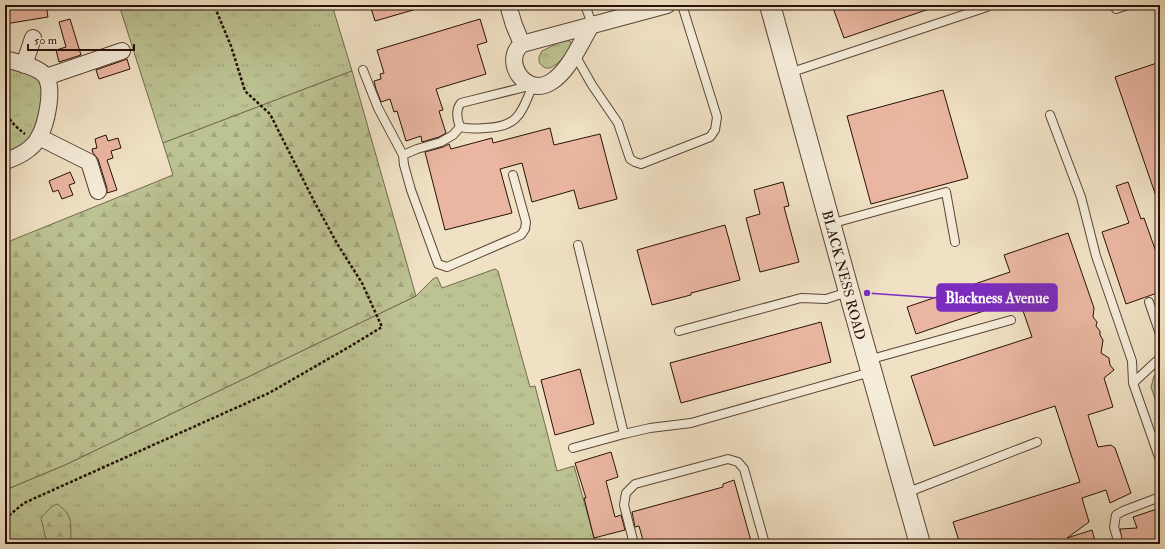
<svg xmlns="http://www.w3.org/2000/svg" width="1165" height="549" font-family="'IM FELL Double Pica',serif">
<defs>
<pattern id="grass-tufts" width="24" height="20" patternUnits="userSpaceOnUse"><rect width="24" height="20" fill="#bcc292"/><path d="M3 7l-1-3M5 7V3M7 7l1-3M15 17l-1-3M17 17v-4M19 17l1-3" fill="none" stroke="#a2a67c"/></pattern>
<pattern id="forest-firs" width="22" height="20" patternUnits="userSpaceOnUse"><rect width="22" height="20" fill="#bcc292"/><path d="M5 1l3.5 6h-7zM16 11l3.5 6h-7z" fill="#a2a67c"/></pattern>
</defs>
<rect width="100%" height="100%" fill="#f0e1c4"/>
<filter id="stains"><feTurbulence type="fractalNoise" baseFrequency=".005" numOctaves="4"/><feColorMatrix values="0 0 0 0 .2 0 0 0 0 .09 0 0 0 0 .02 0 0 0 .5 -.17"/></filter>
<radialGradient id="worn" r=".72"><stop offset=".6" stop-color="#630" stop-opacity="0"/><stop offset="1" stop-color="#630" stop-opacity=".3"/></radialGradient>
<!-- grass -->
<path fill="url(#grass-tufts)" stroke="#726a4d" d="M119,5H332L352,71L163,143Z
M564,40L570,41L572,46C565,54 550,80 539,62V57L542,51Z
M5,59L46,77L39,137L5,161V109C8,105 8,101 5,97Z
M495,269L498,271L530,387L535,386L557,471L574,466L596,544H5V490L65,465L416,296L433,279L437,277L442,288Z
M1159,373L1160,377V404L1158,408L1151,387L1154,376Z"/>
<!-- forest -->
<path fill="url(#forest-firs)" stroke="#726a4d" d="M352,71L416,296L65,465L5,490V243L173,175L163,143Z
M57,504C77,518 68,526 72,544H47L41,518L51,507Z"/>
<!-- building -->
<path fill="#eab6a1" stroke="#281108" d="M6,5H46L48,17L5,24V12H7Z
M370,5H420V8L375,21Z
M832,5H935V7L844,38Z
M70,19L81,55L59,62L56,50L66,47L59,22Z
M480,19L487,42L477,45L486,74L436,89L443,110L439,111L446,133L439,137L422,142L421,136L406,141L397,111L394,112L390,99L381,102L376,89L374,81L381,79L380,74L384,73L377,50Z
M127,59L130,69L99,79L96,70Z
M1160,62V202H1158L1115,77Z
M943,90L968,178L871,204L847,116Z
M550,128L554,145L600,134L617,199L579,209L574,190L532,202L522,163L500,169L512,213L445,230L425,152L443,147L449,144L451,149L492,138L493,143Z
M106,135L108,141L118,138L121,148L111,151L113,158L107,160L117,190L107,193V188L98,159L93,153L92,149L97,148L95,139Z
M70,172L75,183L69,185L73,195L62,199L58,190L53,192L49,181Z
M783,182L789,206L784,207L799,262L760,272L746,218L760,214L754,190Z
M1128,182L1141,219L1144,218L1160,263V292L1126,304L1102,232L1129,223L1116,186Z
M725,225L740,280L691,293V295L652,305L637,250Z
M1068,233L1094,308L1093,317L1097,322L1096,326L1100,331V335L1103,340L1101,353L1109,358L1110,365L1114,370L1104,378L1113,407L1088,415L1098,447L1111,445L1115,448L1131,493L1110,503L1106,490L1082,498L1089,522L1067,538L1092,530L1096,544H960L953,522L1080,482L1079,479L1055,406L934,446L911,376L1032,337L1019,299L916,334L907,307L1010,272L1004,255Z
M821,322L831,362L681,403L670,363Z
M580,369L594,424L555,435L541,380Z
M611,452L618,477L606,481L615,517L621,515L625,530L594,538L584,498H586L575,463Z
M734,480L751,541L740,544H644L639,526L635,527L632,512L723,487V484Z
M1160,508V544H1123L1120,529L1137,528L1133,517Z"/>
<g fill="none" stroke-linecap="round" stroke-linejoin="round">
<!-- service casing -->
<g stroke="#5a4537" stroke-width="10">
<path id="service" d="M585,5L592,24
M1114,5L1116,9L1128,5
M575,55L592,85L618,123L630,159L635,162L641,164L710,137L715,130L717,117L682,5
M363,70L378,108L403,155
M789,73L987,7
M533,85C521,113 519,127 485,128C476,129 468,129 460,127C457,119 455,110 461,103Z
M1050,115L1081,197L1096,256L1132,361L1133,383L1160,460
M460,127L453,135L441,142L417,149L403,155L404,165L411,190L438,264L447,267L521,235L525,229L526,222L513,175
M830,224L946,192L955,242
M578,245L624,434L650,428L691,423L871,372
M1149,302L1160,334
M679,331L801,298L826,299L848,292
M868,360L1011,320
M1133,383L1160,358
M573,448L624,434
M906,493L1037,442
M1117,537L1114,527L1116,515L1123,511L1160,497
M634,544L624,505L626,493L635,484L728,459L738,462L744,469L765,544"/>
</g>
<!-- minor casing -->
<g stroke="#5a4537" stroke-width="18">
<path id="minor" d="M508,5L514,25L522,44
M592,24C580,43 570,70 551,82C526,98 501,61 522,44L667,5
M5,59C16,62 40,67 46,77C54,90 46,125 39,137C33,149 18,157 5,161
M24,65L33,38
M46,77L122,51
M39,137L89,162L98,191"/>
</g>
<!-- tertiary casing -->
<g stroke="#5a4537" stroke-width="22">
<path id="tertiary" d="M770,5L849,292L920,544"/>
</g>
<!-- path -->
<path stroke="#281108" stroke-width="2.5" stroke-dasharray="3 2" stroke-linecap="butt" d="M5,110C10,122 15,126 25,134
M1160,407V410
M5,524L6,518L24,503L269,393L349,347L382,327L362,283L338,245L315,203L270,114L245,91L231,46L214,5"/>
<!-- service -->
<use href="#service" stroke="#f5ecd9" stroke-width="8"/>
<!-- minor -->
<use href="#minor" stroke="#f5ecd9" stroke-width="16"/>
<!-- tertiary -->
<use href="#tertiary" stroke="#f5ecd9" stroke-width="20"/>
</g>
<g text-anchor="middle" stroke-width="3.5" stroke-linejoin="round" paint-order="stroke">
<!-- street labels -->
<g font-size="14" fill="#281108" stroke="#f5ecd9">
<text transform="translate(844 275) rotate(75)" y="5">BLACK NESS ROAD</text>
</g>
</g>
<!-- callouts -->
<path fill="none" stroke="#7b2cbf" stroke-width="1.5" d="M867 293L937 298"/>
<circle fill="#7b2cbf" stroke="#f5ecd9" stroke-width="1.5" cx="867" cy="293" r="4"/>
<rect fill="#7b2cbf" stroke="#7b2cbf" stroke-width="1.5" x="937" y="284" width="120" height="27" rx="4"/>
<g font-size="15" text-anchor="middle" font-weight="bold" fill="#fff">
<text x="997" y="303">Blackness Avenue</text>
</g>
<!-- margin -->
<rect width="1165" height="549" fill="none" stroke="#f0e1c4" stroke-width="20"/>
<rect x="6" y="6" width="1153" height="537" fill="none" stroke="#281108" stroke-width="2"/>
<rect x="10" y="10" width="1145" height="529" fill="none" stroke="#281108"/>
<!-- scale -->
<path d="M28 44v6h106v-6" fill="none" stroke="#281108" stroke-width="2"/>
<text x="34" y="44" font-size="12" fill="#281108" stroke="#f5ecd9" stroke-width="3" paint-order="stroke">50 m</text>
<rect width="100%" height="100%" filter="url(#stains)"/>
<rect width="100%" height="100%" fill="url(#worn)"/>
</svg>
